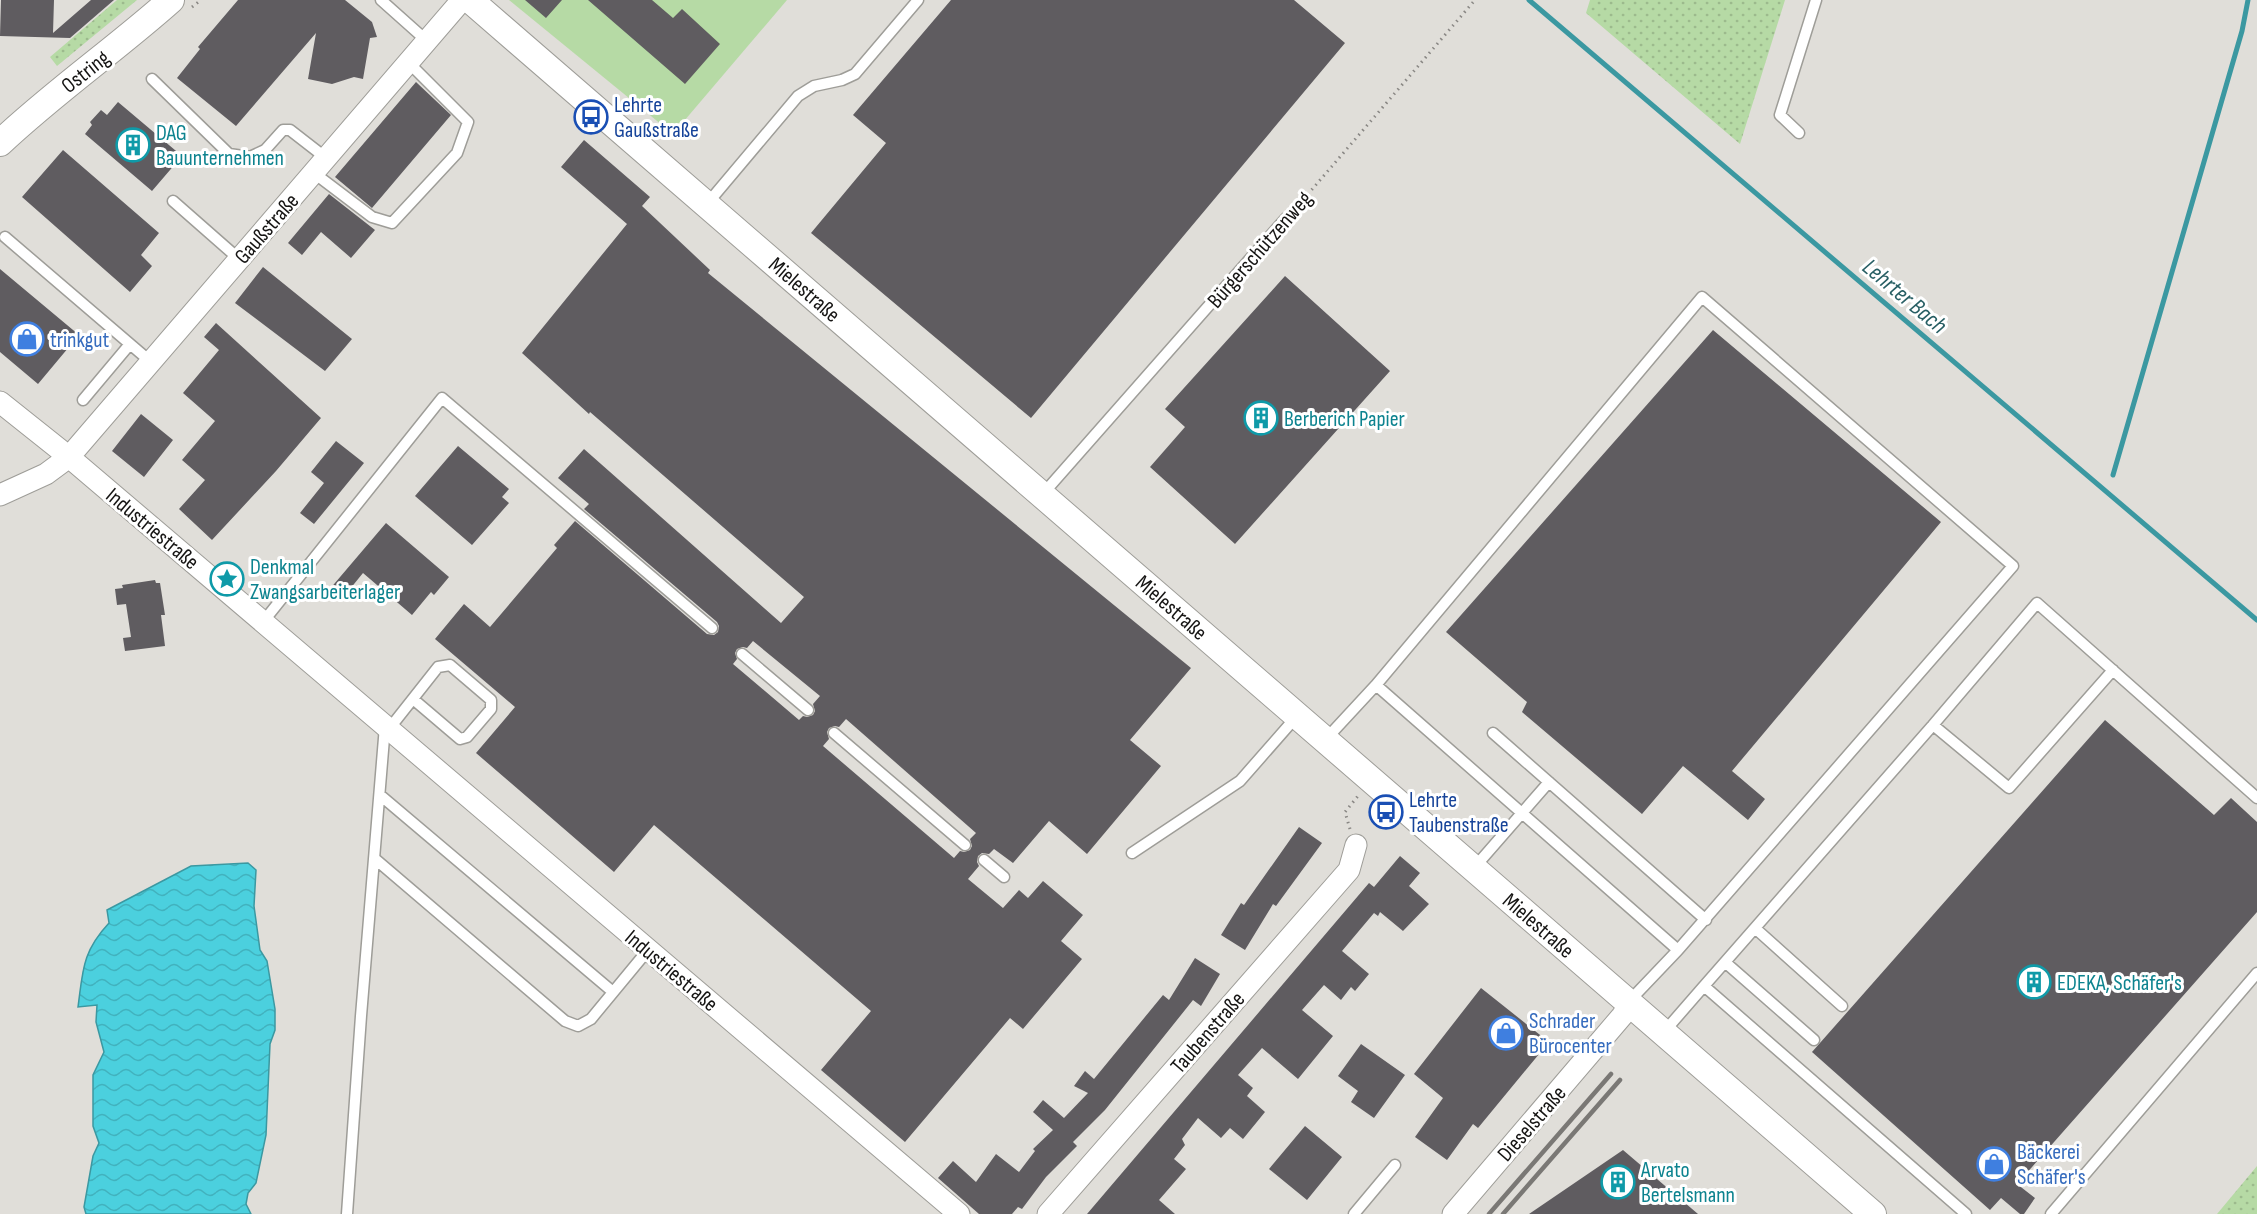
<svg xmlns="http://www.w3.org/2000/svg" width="2257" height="1214" font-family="'Sofia Sans Condensed',sans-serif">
<defs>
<pattern id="grass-dots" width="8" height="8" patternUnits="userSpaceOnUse" patternTransform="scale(1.5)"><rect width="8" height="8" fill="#b6daa5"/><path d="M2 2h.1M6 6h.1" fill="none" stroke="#9cba8d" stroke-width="1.8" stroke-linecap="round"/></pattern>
<pattern id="water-waves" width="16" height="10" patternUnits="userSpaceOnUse" patternTransform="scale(1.5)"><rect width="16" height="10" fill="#4bd0de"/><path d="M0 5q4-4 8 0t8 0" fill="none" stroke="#41b2be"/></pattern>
</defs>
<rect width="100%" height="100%" fill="#e0ded9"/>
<!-- grass -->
<path fill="url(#grass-dots)" d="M117,0H137L57,66L50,57Z
M1590,0H1785L1740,144L1586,13Z
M2257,1166V1214H2217Z"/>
<!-- garden -->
<path fill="#b6daa5" d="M509,0H787L673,134Z"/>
<!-- water -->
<path fill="url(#water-waves)" stroke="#3b98a1" stroke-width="1.5" d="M248,863L256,870L254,906L260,950L267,961L275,1009V1030L270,1044L266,1135L256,1183L248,1193L246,1204L251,1214H86L84,1207L93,1156L99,1143L93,1126V1075L104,1052L96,1022L97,1005L78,1007C83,970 82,952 109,923L107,910L191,866Z"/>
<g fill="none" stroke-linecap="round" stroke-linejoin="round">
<!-- stream -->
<path stroke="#3b98a1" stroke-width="5" d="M1529,0L2257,620
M2113,475L2242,31L2248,0"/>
</g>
<!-- building -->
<path fill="#5f5c60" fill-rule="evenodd" d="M1,0H54L53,33L91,0H114L70,38L0,36Z
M238,0H345L372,22L377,37L370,38L363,79L354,77L332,84L308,79L316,33L236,126L177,78L200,49L198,47Z
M525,0H562L546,18Z
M588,0H652L673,18L682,9L720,44L685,84Z
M951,0H1294L1345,43L1031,418L811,233L886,143L853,115Z
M416,82L451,115L372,208L335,177Z
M118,102L182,156L152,191L85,134L92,125L90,122L101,110L107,115Z
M584,140L650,197L642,206L710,270L708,273L1191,668L1130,740L1161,766L1087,854L1049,821L1013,863L994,849L989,854L982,853L978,856L977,862L979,866L968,879L1003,908L1019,890L1028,898L1043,881L1083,915L1061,941L1082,959L1023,1029L1010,1018L905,1142L821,1070L871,1011L654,825L614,872L476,753L515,707L435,639L464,604L490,627L557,548L554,545L575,521L707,634L714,635L718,632L719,626L717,622L584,509L589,504L558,478L584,449L781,623L804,597L590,412L589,414L522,353L627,224L561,167ZM753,641L820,696L813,704L815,711L813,715L807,717L803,716L799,720L733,664L737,659L735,653L737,649L743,647L747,648ZM846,719L976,833L970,839L972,846L970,850L964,852L960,851L954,858L823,746L829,739L827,732L829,728L835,726L839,727Z
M63,150L159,233L141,255L152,266L130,292L22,197Z
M329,194L375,230L351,258L321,232L302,255L288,243Z
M263,267L352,339L325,371L235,303Z
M0,269L79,335L38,384L0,352Z
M1285,276L1390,371L1235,544L1150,467L1185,427L1165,409Z
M216,323L321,418L276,471L212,540L179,509L205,480L182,460L215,421L183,393L219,350L204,337Z
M1713,330L1941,522L1732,771L1765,799L1748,820L1683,766L1642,814L1522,712L1527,702L1446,632Z
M141,414L173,440L144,477L112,451Z
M336,441L364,463L314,524L300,513L324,483L311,472Z
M458,446L509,489L502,497L509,503L472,545L415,496Z
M386,523L449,577L434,595L431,592L412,615L363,573L341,600L329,590Z
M155,580L156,583H160L165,615H161L165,646L125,651L123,638L131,637L126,604L117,605L115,589L123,588L122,585Z
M2105,720L2214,815L2231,798L2257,822V912L2017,1184L2035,1198L2024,1214H2020L2001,1198L1990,1210L1812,1052Z
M1299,827L1322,843L1276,906L1273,904L1245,950L1221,935L1241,903L1244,905Z
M1400,856L1420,873L1409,886L1429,904L1403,931L1380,912L1378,916L1374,913L1342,951L1369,974L1355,991L1351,987L1341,1000L1324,985L1302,1010L1333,1036L1298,1079L1262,1048L1238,1075L1253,1088L1247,1096L1265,1112L1243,1139L1230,1128L1221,1138L1198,1118L1182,1139L1185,1145L1174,1159L1186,1169L1159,1200L1175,1214H1087L1369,883L1374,887Z
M1195,958L1220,974L1201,1006L1193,1000L1105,1110L1073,1142L1077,1146L1046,1177L1022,1209L1018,1207L1012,1214H979L938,1178L953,1161L976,1182L996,1154L1019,1172L1035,1151L1033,1149L1053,1130L1033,1112L1043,1100L1064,1118L1088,1093L1074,1086L1085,1071L1094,1079L1163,995L1169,1000Z
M1481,988L1549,1042L1478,1128L1473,1124L1447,1160L1415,1137L1443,1098L1414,1074Z
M1361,1044L1405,1075L1374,1118L1351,1102L1358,1091L1338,1076Z
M1305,1126L1342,1157L1307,1200L1269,1169Z
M1623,1150L1698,1214H1529Z"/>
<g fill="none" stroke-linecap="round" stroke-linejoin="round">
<!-- service casing -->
<g stroke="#9e9d98" stroke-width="13">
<path id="service" d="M381,0L427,41
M152,79L229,154L250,157L265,150L283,130H290L326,158
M1799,133L1780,115L1816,0
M314,173L372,217L392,223L457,153L468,122L409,63
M173,201L239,259
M707,204L798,96L814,86L842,80L855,74L918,0
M5,237L151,362
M83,400L130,344
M1042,495L1286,218
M263,622L442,398L712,628
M742,654L808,710
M1376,685L1702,297L2013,566L1678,950
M1933,725L2009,788L2113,670
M389,729L438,667L450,665L491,700V709L467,737L460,739L413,699
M834,733L965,845
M1493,733L1706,920
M1326,739L1376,685L1678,950L1637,993L1631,1003
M380,795L613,992
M1132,853L1240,781L1297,716
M374,858L565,1021L578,1026L591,1019L648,950
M984,860L1004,877
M1474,868L1549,782
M1756,929L1842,1006
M1726,963L1814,1040
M1704,986L1933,725L2037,603L2257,798
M1664,1032L1704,986L1966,1214
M347,1214L361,1016L385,726
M1354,1214L1395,1165
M2051,1214L2257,973"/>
</g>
<!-- minor casing -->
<g stroke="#9e9d98" stroke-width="23">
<path id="minor" d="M0,402L69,457L959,1214
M0,495L46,474L69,457L462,0
M1048,1214L1349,870L1356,845
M1453,1214L1622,1016L1631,1003"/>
</g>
<!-- tertiary casing -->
<g stroke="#9e9d98" stroke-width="28">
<path id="tertiary" d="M470,0L1873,1214
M0,143C54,92 116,49 171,0"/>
</g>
<!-- path -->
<path stroke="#898784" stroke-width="3" stroke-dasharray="1.5 4.5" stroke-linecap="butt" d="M192,7L201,0
M1296,208L1475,0
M1350,829L1345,812L1358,796"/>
<!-- service -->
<use href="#service" stroke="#fff" stroke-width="10"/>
<!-- minor -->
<use href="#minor" stroke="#fff" stroke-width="21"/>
<!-- tertiary -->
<use href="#tertiary" stroke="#fff" stroke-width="26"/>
<!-- rail -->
<path stroke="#7a7875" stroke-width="4.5" d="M1489,1214L1611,1074
M1503,1214L1620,1080"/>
</g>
<!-- icons -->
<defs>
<g id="bus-ring" transform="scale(1.725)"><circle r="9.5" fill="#fff" stroke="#1a4fb4" stroke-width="1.5"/><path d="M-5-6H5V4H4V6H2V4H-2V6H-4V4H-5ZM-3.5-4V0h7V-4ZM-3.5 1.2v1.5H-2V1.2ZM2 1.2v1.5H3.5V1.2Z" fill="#1a4fb4"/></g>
<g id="building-ring" transform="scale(1.725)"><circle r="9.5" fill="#fff" stroke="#0f9aa8" stroke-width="1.5"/><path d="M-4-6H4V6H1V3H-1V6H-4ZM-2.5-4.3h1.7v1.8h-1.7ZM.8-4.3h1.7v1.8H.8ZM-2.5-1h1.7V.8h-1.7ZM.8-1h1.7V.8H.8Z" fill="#0f9aa8"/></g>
<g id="shop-ring" transform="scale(1.725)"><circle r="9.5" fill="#fff" stroke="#3f7fe0" stroke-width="1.5"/><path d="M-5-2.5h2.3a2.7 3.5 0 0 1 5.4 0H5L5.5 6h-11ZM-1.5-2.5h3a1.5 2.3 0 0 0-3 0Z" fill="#3f7fe0"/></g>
<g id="sight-ring" transform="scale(1.725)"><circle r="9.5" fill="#fff" stroke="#0f9aa8" stroke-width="1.5"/><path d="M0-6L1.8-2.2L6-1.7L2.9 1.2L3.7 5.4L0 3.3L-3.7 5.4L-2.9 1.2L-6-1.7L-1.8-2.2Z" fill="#0f9aa8"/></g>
</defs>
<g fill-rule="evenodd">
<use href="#bus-ring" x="591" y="117"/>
<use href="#building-ring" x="133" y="145"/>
<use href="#shop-ring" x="27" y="339"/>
<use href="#building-ring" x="1261" y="418"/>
<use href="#sight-ring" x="227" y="579"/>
<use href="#bus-ring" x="1386" y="812"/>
<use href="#building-ring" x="2034" y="982"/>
<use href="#shop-ring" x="1506" y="1033"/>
<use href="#shop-ring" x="1994" y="1164"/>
<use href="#building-ring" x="1618" y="1182"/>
</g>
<g text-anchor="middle" stroke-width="6" stroke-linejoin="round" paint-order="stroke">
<!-- street labels -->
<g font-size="22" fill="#151413" stroke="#fff">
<text transform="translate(85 71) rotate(-38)" y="8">Ostring</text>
<text transform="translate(266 228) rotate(-49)" y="8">Gaußstraße</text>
<text transform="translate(1259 249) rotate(-49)" y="8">Bürgerschützenweg</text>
<text transform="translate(805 289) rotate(41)" y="8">Mielestraße</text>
<text transform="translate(153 528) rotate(40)" y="8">Industriestraße</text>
<text transform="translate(1172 607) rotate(41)" y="8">Mielestraße</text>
<text transform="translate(1539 925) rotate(41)" y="8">Mielestraße</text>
<text transform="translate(672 970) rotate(40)" y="8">Industriestraße</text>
<text transform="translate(1207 1032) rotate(-49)" y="8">Taubenstraße</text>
<text transform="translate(1531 1123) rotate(-49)" y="8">Dieselstraße</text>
</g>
<!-- transit labels -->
<g font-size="22" fill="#164399" stroke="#fff" text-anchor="start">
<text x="614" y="112">Lehrte<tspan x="614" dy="25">Gaußstraße</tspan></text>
<text x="1409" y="807">Lehrte<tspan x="1409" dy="25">Taubenstraße</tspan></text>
</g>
<!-- culture labels -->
<g font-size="22" fill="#0d838f" stroke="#fff" text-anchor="start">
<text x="156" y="140">DAG<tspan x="156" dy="25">Bauunternehmen</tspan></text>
<text x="1284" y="426">Berberich Papier</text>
<text x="250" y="574">Denkmal<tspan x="250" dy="25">Zwangsarbeiterlager</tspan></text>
<text x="2057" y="990">EDEKA, Schäfer's</text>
<text x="1641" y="1177">Arvato<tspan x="1641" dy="25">Bertelsmann</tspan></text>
</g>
<!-- shop labels -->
<g font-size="22" fill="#366cbe" stroke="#fff" text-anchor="start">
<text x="50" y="347">trinkgut</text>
<text x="1529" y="1028">Schrader<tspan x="1529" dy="25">Bürocenter</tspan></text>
<text x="2017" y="1159">Bäckerei<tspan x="2017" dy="25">Schäfer's</tspan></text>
</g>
<!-- water labels -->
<g font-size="24" font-style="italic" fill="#285f64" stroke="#fff">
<text transform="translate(1905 296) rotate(40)" y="8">Lehrter Bach</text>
</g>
</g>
</svg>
